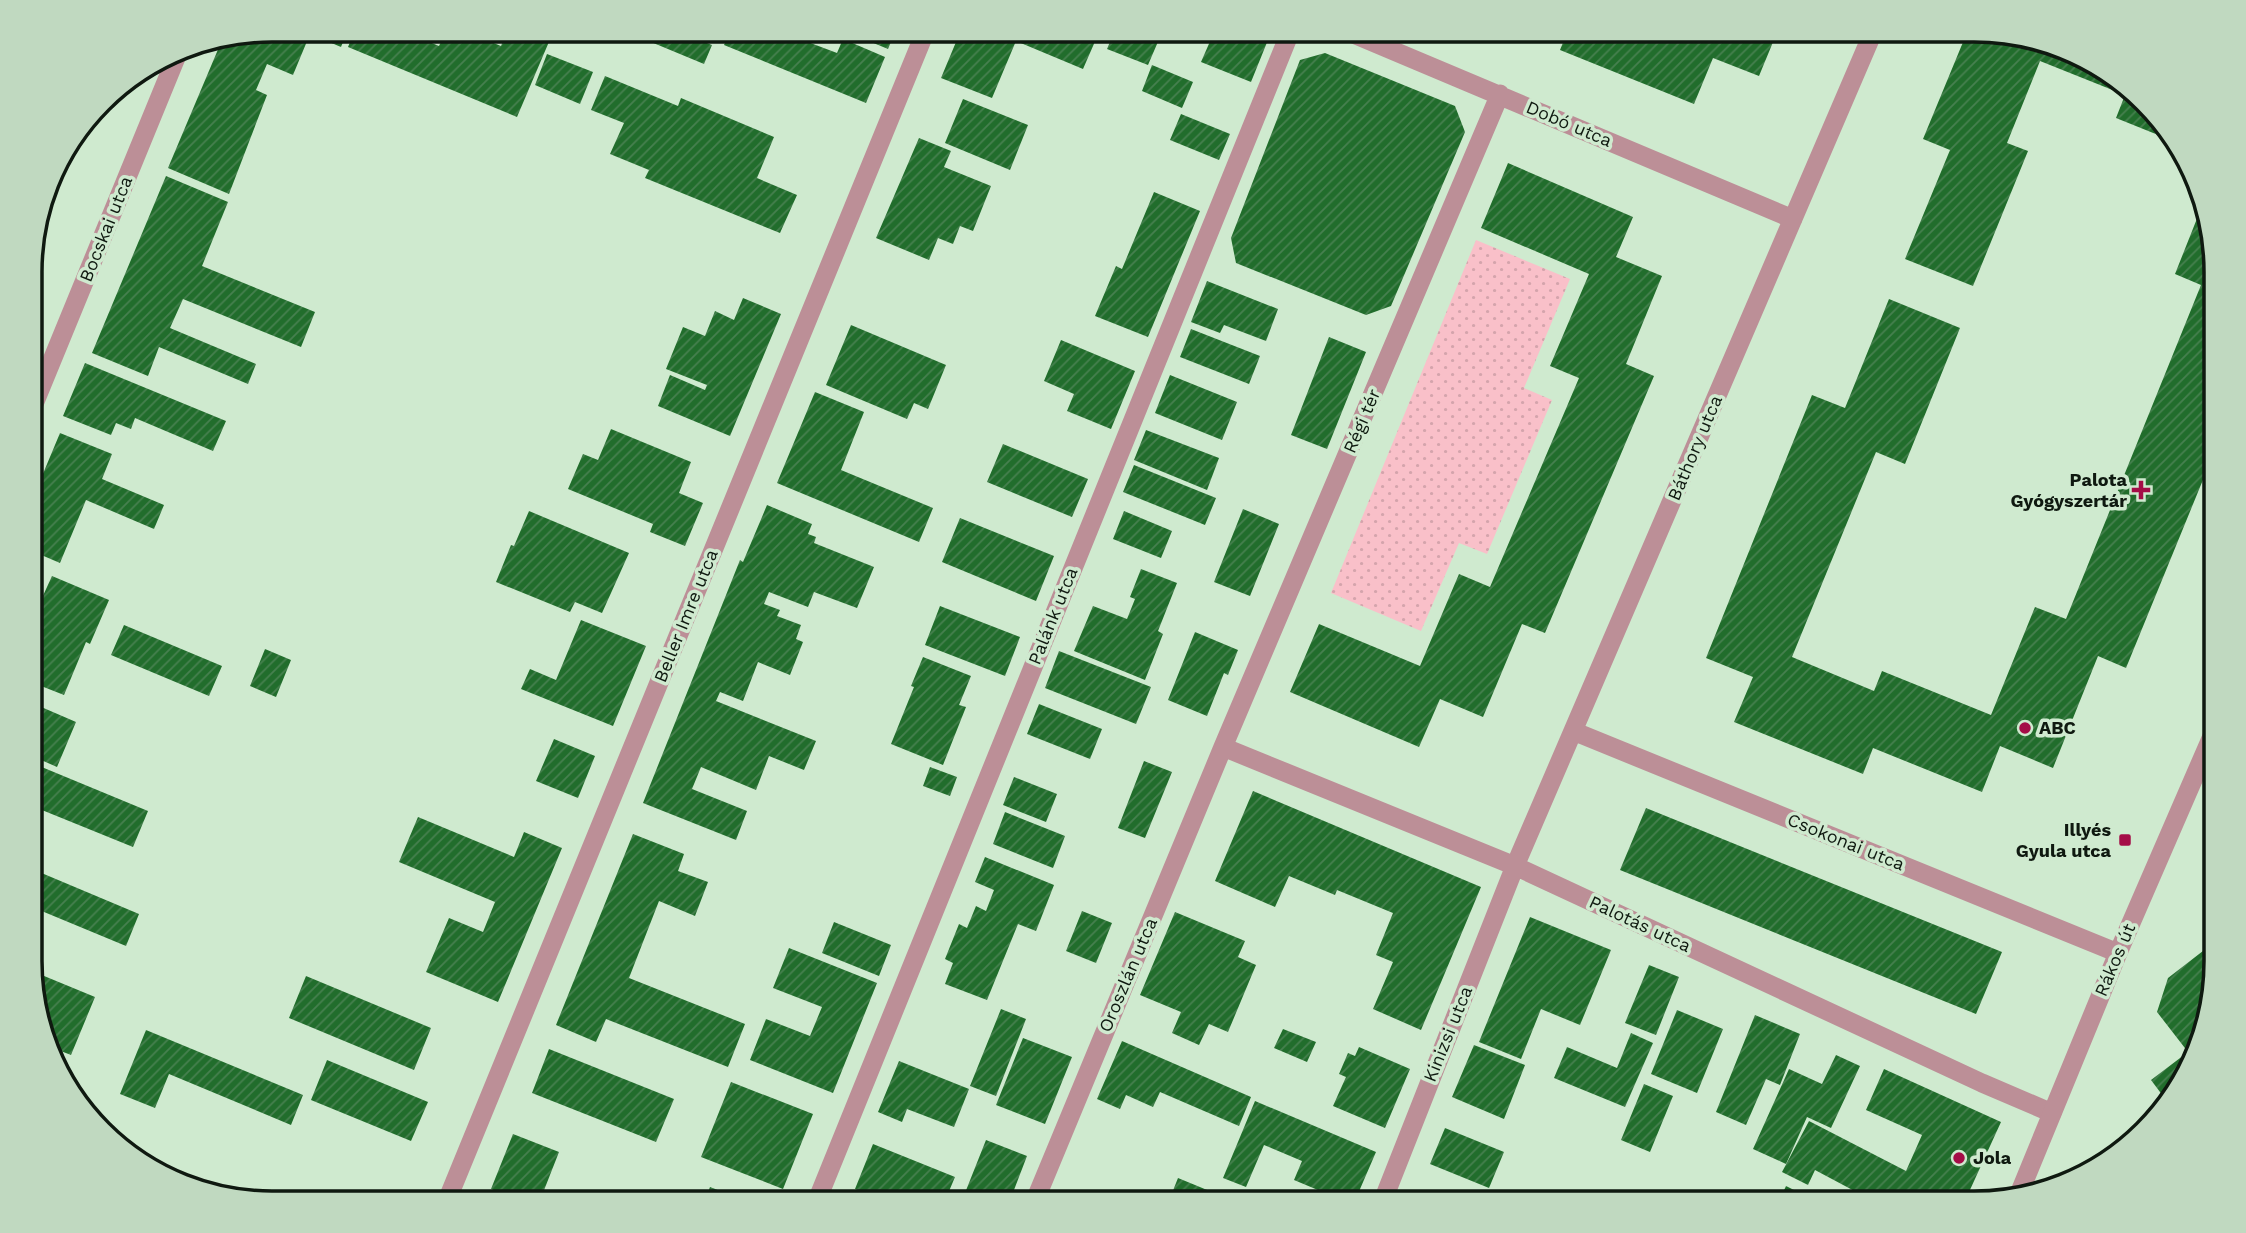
<svg xmlns="http://www.w3.org/2000/svg" width="2246" height="1233" font-family="'Work Sans',sans-serif">
<defs>
<pattern id="grass-dots" width="8" height="8" patternUnits="userSpaceOnUse" patternTransform="scale(1.75)"><rect width="8" height="8" fill="#f9c0c9"/><path d="M2 2h.1M6 6h.1" fill="none" stroke="#d4a4ac" stroke-width="1.8" stroke-linecap="round"/></pattern>
<pattern id="building-hatch" width="6" height="6" patternUnits="userSpaceOnUse" patternTransform="scale(1.75)"><rect width="6" height="6" fill="#216d2c"/><path d="M-1 1l2-2M0 6l6-6M5 7l2-2" fill="none" stroke="#46804f"/></pattern>
</defs>
<rect width="100%" height="100%" fill="#cfeacf"/>
<!-- grass -->
<path fill="url(#grass-dots)" d="M1476,240L1570,279L1524,388L1552,400L1487,554L1459,543L1421,631L1331,593Z"/>
<!-- building -->
<path fill="url(#building-hatch)" d="M272,30H348L341,47L310,34L293,75L267,64L256,90L267,95L229,194L168,168L222,40Z
M355,30H400L439,46L446,30H461L501,46L507,30H554L517,117L348,47Z
M656,30H674L712,45L704,64L651,42Z
M731,30H776L837,53L843,39L885,57L866,103L724,45Z
M842,30H896L888,49Z
M961,30H1100L1083,69L1016,41L992,98L941,78Z
M1115,30H1163L1148,65L1107,49Z
M1215,30H1272L1251,82L1201,62Z
M1568,30H1778L1759,76L1713,58L1694,104L1560,50Z
M1968,30H1975L2095,62L2176,138L2178,143L2116,118L2125,95L2040,61L2007,143L2028,151L1973,286L1905,259L1950,150L1923,139Z
M1325,53L1455,106L1465,132L1391,306L1366,315L1236,263L1231,238L1300,60Z
M547,54L593,72L580,104L535,85Z
M1152,65L1193,82L1182,108L1142,91Z
M605,76L678,106L681,98L774,137L757,178L797,195L780,233L645,178L649,170L610,154L624,123L591,110Z
M963,99L1028,125L1010,170L945,143Z
M1181,114L1230,134L1219,160L1170,140Z
M919,138L951,151L944,167L991,186L973,231L960,226L953,244L938,238L929,260L876,238Z
M1508,163L1633,217L1616,257L1662,276L1626,364L1654,376L1545,633L1522,624L1483,717L1440,699L1419,747L1290,692L1319,624L1420,666L1459,574L1490,587L1579,378L1550,366L1589,274L1481,228Z
M166,176L228,202L202,266L315,312L301,347L183,299L170,328L256,364L248,384L159,347L148,376L92,353Z
M1154,192L1200,211L1148,337L1095,316L1116,266L1122,269Z
M2200,211L2216,256V448L2126,668L2098,656L2053,768L2000,746L1982,792L1873,748L1863,774L1734,722L1753,677L1706,658L1812,395L1845,408L1889,299L1960,328L1905,464L1876,452L1792,657L1874,691L1882,671L1991,715L2035,607L2066,619L2201,285L2175,274Z
M1207,281L1278,309L1266,341L1224,325L1220,333L1191,322Z
M743,298L781,314L730,436L658,406L670,375L705,390L707,385L666,369L683,327L705,336L715,311L734,320Z
M851,325L946,365L928,409L914,403L907,419L826,385Z
M1191,329L1260,356L1249,384L1180,357Z
M1329,337L1366,352L1327,449L1291,435Z
M1061,340L1135,371L1111,429L1067,411L1074,394L1044,381Z
M85,363L226,421L213,451L135,418L131,429L116,423L111,435L63,416Z
M1170,375L1237,402L1222,440L1155,413Z
M815,392L864,412L841,470L933,508L919,542L777,483Z
M611,429L691,462L679,493L703,503L685,546L650,532L653,524L568,489L583,454L598,460Z
M1146,430L1219,458L1207,490L1134,460Z
M60,433L112,454L102,479L164,505L154,529L86,500L60,563L32,551V500Z
M1003,444L1088,479L1072,517L987,482Z
M1134,465L1216,498L1205,525L1123,492Z
M767,505L812,524L808,534L816,537L814,543L874,567L857,608L814,592L808,607L769,592L764,604L780,610L777,616L801,625L796,639L803,642L790,675L758,662L743,701L720,692L716,701L816,741L804,770L769,756L756,790L701,767L692,789L747,811L736,840L643,803L740,560L743,562Z
M1243,509L1279,524L1250,596L1214,582Z
M529,511L629,553L602,613L575,602L570,612L496,582L511,545L514,546Z
M1124,511L1172,531L1161,558L1113,539Z
M960,518L1054,556L1036,601L942,562Z
M1141,569L1177,583L1158,631L1163,634L1145,680L1074,651L1093,606L1127,619L1135,599L1130,597Z
M52,576L109,600L90,644L86,642L64,695L36,684L32,695V620Z
M940,606L1020,637L1005,676L925,645Z
M581,620L646,646L613,726L521,689L530,669L556,680Z
M124,625L222,666L209,696L111,655Z
M1195,632L1238,650L1228,675L1224,673L1207,716L1168,700Z
M265,649L291,660L276,697L250,686Z
M1059,651L1151,687L1136,724L1045,688Z
M923,657L971,676L959,705L966,707L943,765L891,744L914,687L911,686Z
M32,703L76,722L57,767L32,756Z
M1039,704L1102,729L1090,759L1027,734Z
M554,739L595,756L578,798L536,781Z
M1144,761L1172,772L1145,838L1118,828Z
M32,763L148,811L133,847L32,806Z
M930,767L957,777L950,796L923,786Z
M1014,777L1057,794L1046,822L1003,805Z
M1253,791L1481,887L1421,1030L1373,1009L1393,962L1376,955L1393,913L1337,890L1335,895L1289,876L1275,907L1215,881Z
M1646,808L2002,952L1976,1014L1620,870Z
M1005,812L1065,836L1053,868L993,844Z
M418,817L514,857L524,832L562,848L498,1002L426,972L449,918L483,932L495,902L399,862Z
M633,834L684,854L678,871L708,882L695,916L659,901L629,978L745,1024L728,1067L606,1019L596,1042L556,1025Z
M985,857L1054,885L1036,931L1018,924L987,1000L945,984L953,963L945,959L959,924L967,928L976,906L986,911L994,890L975,882Z
M32,869L139,914L126,946L32,907Z
M1082,911L1112,923L1096,963L1066,951Z
M1175,912L1245,941L1238,957L1256,965L1228,1032L1209,1024L1199,1045L1172,1033L1181,1012L1140,995Z
M1530,917L1611,950L1580,1025L1541,1009L1521,1059L1479,1042Z
M834,922L891,945L879,976L822,953Z
M2212,944L2216,949V977L2184,1082L2166,1100L2151,1080L2188,1052L2157,1012L2168,978Z
M789,948L877,983L833,1093L750,1060L766,1019L810,1036L822,1007L773,988Z
M1649,965L1679,977L1656,1035L1625,1023Z
M32,971L95,997L71,1055L53,1048L32,992Z
M306,976L431,1028L414,1070L289,1018Z
M1001,1009L1026,1019L996,1096L970,1086Z
M1677,1010L1723,1029L1697,1093L1651,1074Z
M1755,1015L1800,1034L1780,1085L1766,1079L1746,1125L1716,1112Z
M1283,1029L1316,1042L1307,1062L1274,1048Z
M146,1030L303,1095L291,1125L169,1074L155,1108L120,1094Z
M1631,1033L1653,1043L1625,1107L1554,1078L1567,1047L1617,1068Z
M1023,1038L1072,1057L1045,1124L996,1105Z
M1122,1041L1251,1097L1239,1126L1160,1092L1153,1107L1126,1095L1120,1109L1097,1099Z
M1474,1045L1525,1065L1504,1119L1452,1097Z
M1359,1047L1410,1069L1385,1128L1333,1106L1346,1077L1339,1074L1348,1053L1355,1056Z
M549,1049L674,1099L656,1142L532,1093Z
M1836,1055L1860,1066L1831,1128L1807,1117L1786,1164L1753,1149L1789,1069L1822,1084Z
M327,1060L428,1102L411,1141L311,1100Z
M899,1061L969,1089L954,1127L907,1109L902,1122L878,1112Z
M1884,1069L2001,1122L1964,1203H1877L1815,1170L1808,1185L1782,1172L1809,1121L1906,1171L1922,1135L1866,1110Z
M731,1082L813,1114L783,1189L701,1157Z
M1644,1084L1673,1096L1650,1152L1621,1140Z
M1255,1101L1376,1152L1354,1203H1349L1294,1180L1302,1161L1264,1145L1246,1187L1223,1178Z
M1445,1128L1504,1152L1489,1188L1430,1164Z
M513,1134L559,1152L539,1203H527L491,1189Z
M986,1140L1027,1156L1009,1203H961Z
M873,1144L955,1177L944,1203H934L908,1192L903,1203H890L855,1189Z
M1178,1178L1212,1192L1208,1203H1168Z
M1786,1186L1820,1203H1778Z
M710,1187L751,1203H704Z"/>
<g fill="none" stroke-linecap="round" stroke-linejoin="round">
<!-- minor -->
<path stroke="#bc8f97" stroke-width="19" d="M1344,30L1793,219
M32,409L180,48
M1573,731L2118,953
M1223,747L1515,866L1982,1083L2052,1113
M446,1203L926,30
M816,1203L1291,30
M1034,1203L1223,747L1500,94
M1382,1203L1515,866L1874,30"/>
<!-- tertiary -->
<path stroke="#bc8f97" stroke-width="19" d="M2019,1194L2118,953L2216,727"/>
</g>
<!-- markers -->
<g fill="#a40d47" stroke="#cfeacf" stroke-width="2.5">
<path d="M2137.5 479.5h7v7h7v7h-7v7h-7v-7h-7v-7h7z"/>
<circle cx="2025" cy="728" r="7"/>
<rect x="2118" y="833" width="14" height="14" rx="3.5"/>
<circle cx="1959" cy="1158" r="7"/>
</g>
<g text-anchor="middle" stroke-width="7" stroke-linejoin="round" paint-order="stroke">
<!-- street labels -->
<g font-size="18" fill="#0f1910" stroke="#cfeacf">
<text transform="translate(1569 124) rotate(23)" y="6">Dobó utca</text>
<text transform="translate(106 229) rotate(-68)" y="6">Bocskai utca</text>
<text transform="translate(1362 421) rotate(-67)" y="6">Régi tér</text>
<text transform="translate(1695 448) rotate(-67)" y="6">Báthory utca</text>
<text transform="translate(686 616) rotate(-68)" y="6">Beller Imre utca</text>
<text transform="translate(1053 616) rotate(-68)" y="6">Palánk utca</text>
<text transform="translate(1846 842) rotate(22)" y="6">Csokonai utca</text>
<text transform="translate(1640 924) rotate(25)" y="6">Palotás utca</text>
<text transform="translate(2115 960) rotate(-67)" y="6">Rákos út</text>
<text transform="translate(1128 975) rotate(-67)" y="6">Oroszlán utca</text>
<text transform="translate(1448 1034) rotate(-68)" y="6">Kinizsi utca</text>
</g>
<!-- poi labels -->
<g font-size="18" font-weight="bold" fill="#0f1910" stroke="#cfeacf" text-anchor="end">
<text x="2127" y="486">Palota<tspan x="2127" dy="21">Gyógyszertár</tspan></text>
<text x="2039" y="734" text-anchor="start">ABC</text>
<text x="2111" y="836">Illyés<tspan x="2111" dy="21">Gyula utca</tspan></text>
<text x="1973" y="1164" text-anchor="start">Jola</text>
</g>
</g>
<!-- crop -->
<path d="M0 0H2246V1233H0ZM272 42H1974A230 230 0 0 1 2204 272V961A230 230 0 0 1 1974 1191H272A230 230 0 0 1 42 961V272A230 230 0 0 1 272 42Z" fill="#c0d9c0" fill-rule="evenodd"/>
<path fill="none" stroke="#0f1910" stroke-width="3.5" d="M272 42H1974A230 230 0 0 1 2204 272V961A230 230 0 0 1 1974 1191H272A230 230 0 0 1 42 961V272A230 230 0 0 1 272 42Z"/>
</svg>
